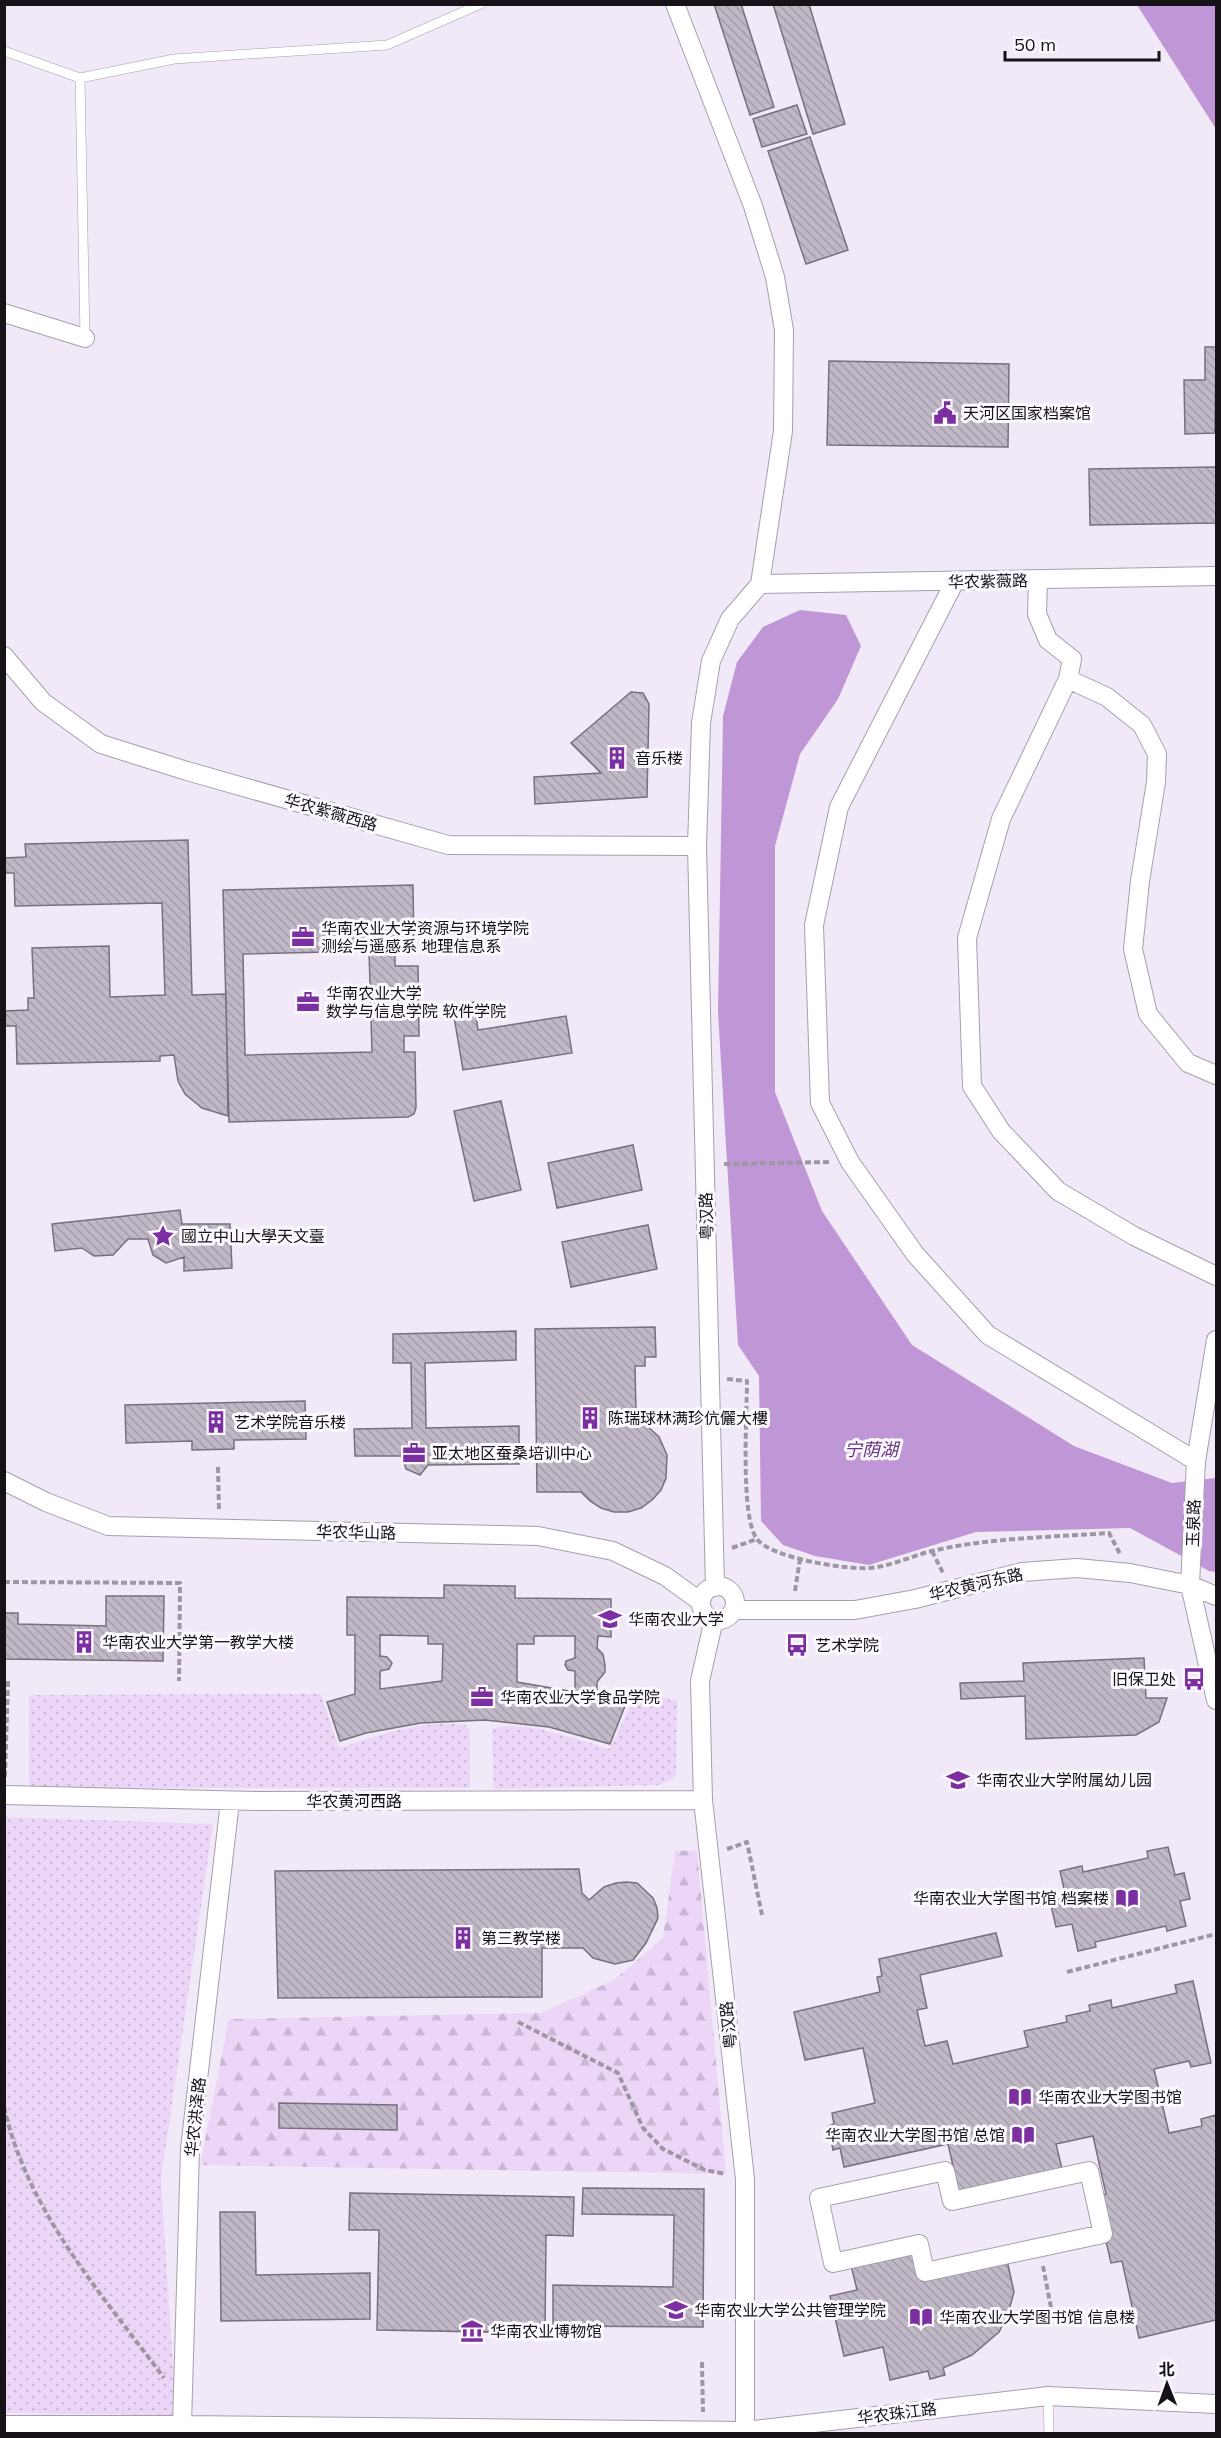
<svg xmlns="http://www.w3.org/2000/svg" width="1221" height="2438" font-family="Mulish,'Noto Sans SC',sans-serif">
<defs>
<pattern id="grass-dots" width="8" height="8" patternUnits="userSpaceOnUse" patternTransform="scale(1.5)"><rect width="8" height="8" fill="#ecd6f8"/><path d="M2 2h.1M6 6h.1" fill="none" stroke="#cab7d4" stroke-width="1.8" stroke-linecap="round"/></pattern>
<pattern id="forest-firs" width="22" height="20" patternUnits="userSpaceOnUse" patternTransform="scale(1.5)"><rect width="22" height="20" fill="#ecd6f8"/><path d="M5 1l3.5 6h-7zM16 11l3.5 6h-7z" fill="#cab7d4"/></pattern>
<pattern id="building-back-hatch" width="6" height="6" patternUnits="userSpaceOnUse" patternTransform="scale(1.5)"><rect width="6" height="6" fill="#c1b8c7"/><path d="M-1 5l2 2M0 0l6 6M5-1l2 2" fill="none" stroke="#a59daa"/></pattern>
</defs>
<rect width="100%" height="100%" fill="#f2e9f8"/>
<!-- grass -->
<path fill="url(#grass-dots)" d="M644,1691L677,1701L676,1774L673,1779L658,1785L493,1789L492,1729C521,1718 581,1741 610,1749L637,1692Z
M321,1694L339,1748C379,1735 423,1719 466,1725L470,1731V1788H29V1695Z
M5,1817L213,1824L161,2179L176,2415L5,2413Z"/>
<!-- forest -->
<path fill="url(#forest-firs)" d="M697,1850L726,2174L200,2165L229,2019L541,2013L614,1980L663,1938L675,1851Z"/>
<!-- water -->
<path fill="#bf97d6" d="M1137,5H1216V129Z
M800,610L846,615L861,646L838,699L800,754L775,846V1092L822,1211L912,1345L1074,1446L1172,1483L1216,1478V1572L1209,1571L1130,1528L976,1532L869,1565L815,1556L783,1545L761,1521L759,1376L738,1345L718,1012L723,716L737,662L763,627Z"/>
<!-- building -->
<path fill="url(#building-back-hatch)" stroke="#78707d" stroke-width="1.5" fill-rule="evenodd" d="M714,4H741L774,107L750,115Z
M773,4H809L845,124L813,134Z
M797,105L807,134L762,147L753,119Z
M810,137L848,250L806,264L768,151Z
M1205,347H1216L1215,433L1185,434L1184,380H1205Z
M829,361L1009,364L1008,447L827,445Z
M1216,467V523L1090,525L1089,469Z
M631,692L643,693L649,704L647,797L535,804L534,777L601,773L571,743Z
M188,840L192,995L226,994L228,1116L202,1108L185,1094L178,1081L174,1055L160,1056V1061L17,1064L16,1026H4V1011L28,1010V998H34L32,948L109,946L110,997L165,995L162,903L15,906L14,873H4V858L26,857L25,844Z
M413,885L414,950L395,951V966H418L419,1036H404V1052H415L416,1108L414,1114L408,1117L229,1122L223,890ZM369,951L372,1052L245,1055L243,954Z
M474,1002L478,1030L566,1016L572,1053L463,1070L452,1005Z
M501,1101L521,1190L474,1201L454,1111Z
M633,1145L642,1190L557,1208L548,1163Z
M180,1210L182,1224H230L232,1268L184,1271V1257L166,1263L153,1255L148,1239H128L113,1255L94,1256L82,1248L55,1251L52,1224Z
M648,1225L657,1269L571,1287L562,1242Z
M655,1327L656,1357H645V1366H635L636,1412H644V1423L659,1437L667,1455L666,1478L661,1490L652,1500L641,1508L628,1512H614L601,1508L590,1501L581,1492H537L535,1329Z
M516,1331V1360L425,1363L426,1428L519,1426V1464L428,1465L420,1475L406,1469L402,1456H355L354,1429L412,1428L411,1363H393V1334Z
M305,1401L306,1439L234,1440V1449L192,1450V1441L126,1443L125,1405Z
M444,1585L515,1586V1598L611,1599V1637L598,1636L597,1648L603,1654L605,1665V1672L597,1682V1698L625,1706L610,1744L549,1727L485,1720L421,1723L366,1733L340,1741L327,1702L355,1694V1635H347V1597L444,1598ZM380,1635L428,1636V1644H443L442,1681L380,1689V1671L389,1669L392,1663L387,1657L380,1656ZM534,1636H575V1658L566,1661L565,1665L568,1670L575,1671V1692L517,1682V1644H534Z
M106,1596H164L163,1661L4,1659V1613H18V1624L106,1626Z
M1144,1658L1146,1698H1167L1159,1722L1136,1735L1026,1739L1025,1696L961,1699L960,1683L1024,1681L1023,1663Z
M1168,1847L1175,1875L1184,1873L1190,1899L1180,1901L1186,1926L1167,1931L1166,1926L1095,1942L1096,1947L1078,1951L1072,1924L1056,1927L1050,1901L1066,1898L1060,1871L1082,1866L1083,1872L1148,1858L1147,1851Z
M579,1869L582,1893L589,1900L604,1887L616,1883L627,1882L637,1883L653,1898L657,1908L658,1918L646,1943L633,1960L615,1964L593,1958L583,1948H542V1997L278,1998L275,1871Z
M996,1933L1002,1956L920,1975L927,2008L917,2010L925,2046L947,2041L953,2064L1028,2047L1024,2031L1067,2022L1066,2016L1090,2011L1089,2005L1111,2000L1112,2008L1177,1993L1175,1985L1193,1981L1211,2063L1191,2067L1189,2061L1154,2069L1169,2133L1202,2126L1201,2119L1216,2115V2320L1139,2338L1122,2261L1111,2263L1096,2197L1106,2194L1093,2136L1056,2144L1063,2173L960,2196L948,2144L844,2167L840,2148L833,2150L828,2126L834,2124L832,2113L875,2103L863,2048L805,2060L794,2012L880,1992L877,1977L882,1976L879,1959Z
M279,2103L397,2105V2130L279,2128Z
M583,2188L704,2189L703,2327L553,2326V2285L673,2287L674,2215L582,2214Z
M350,2193L574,2197L573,2236L546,2235L545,2333L377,2330L379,2230H349Z
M220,2212H255L256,2275L370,2273V2319L221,2321Z
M914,2251L920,2276L1006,2256L1014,2292L1008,2314L999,2332L972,2355L943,2368L945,2375L930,2379L928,2371L890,2380L883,2347L844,2356L830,2296L857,2290L851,2265Z"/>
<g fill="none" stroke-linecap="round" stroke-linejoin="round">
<!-- lane casing -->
<g stroke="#a79eac" stroke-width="10">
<path id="lane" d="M4,51L80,78
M85,338L80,78L174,59L387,45L481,4
M1048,2396L1049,2434"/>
</g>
<!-- street casing -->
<g stroke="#a79eac" stroke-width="20">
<path id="street" d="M675,4L753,206L775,277L784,330L783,431L760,584L730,619L711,661L701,723L697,846L715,1587
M4,313L85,338
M1038,580L1037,614L1048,640L1072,659L1068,679L1001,819L967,938L972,1086L1001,1131L1058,1191L1134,1236L1216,1276
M955,581L839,807L814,925L820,1103L850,1162L915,1254L988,1335L1196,1461
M760,584L1216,576
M4,656L43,702L101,744L187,771L448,845L697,846
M1068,679L1107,697L1142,725L1157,754L1156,782L1140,881L1133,949L1148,1014L1188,1063L1216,1075
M1216,1340L1196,1461L1190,1585L1216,1700
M4,1481L46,1502L108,1526L538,1536L613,1551L665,1576L701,1602
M701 1603a17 17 0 1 1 34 0a17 17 0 1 1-34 0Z
M733,1610H855L915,1599L1022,1572L1077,1568L1130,1573L1190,1585L1216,1596
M714,1619L700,1681L703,1800L745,2179V2434
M4,1795L257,1801L703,1800
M945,2171L952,2201L1089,2171L1103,2234L925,2272L919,2244L833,2263L819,2198Z
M4,2425H182L745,2431L1048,2396L1216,2404
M185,2434L182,2425L190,2149L230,1801"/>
</g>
<!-- path -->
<path stroke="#9e97a3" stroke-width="4" stroke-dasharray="6 3" stroke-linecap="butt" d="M724,1164L830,1162
M727,1379L747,1381C747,1411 740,1518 757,1539C771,1558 847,1570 870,1568C892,1566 911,1556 932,1551C986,1538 1054,1537 1109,1533L1120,1554
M218,1467L219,1511
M732,1548L757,1539
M932,1551L944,1575
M4,1582L180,1583L179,1681
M795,1591L800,1559
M5,1777L8,1681
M727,1849L747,1842L762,1915
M1067,1972L1216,1934
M518,2022L618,2073L643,2128L663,2149L705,2170L726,2174
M4,2107C28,2213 102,2294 164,2378
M1043,2266L1053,2318
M702,2362L703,2412"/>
<!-- lane -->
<use href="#lane" stroke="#fff" stroke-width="9"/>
<!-- street -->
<use href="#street" stroke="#fff" stroke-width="18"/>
</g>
<!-- icons -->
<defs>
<g id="civic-bare" transform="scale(1.8)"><path d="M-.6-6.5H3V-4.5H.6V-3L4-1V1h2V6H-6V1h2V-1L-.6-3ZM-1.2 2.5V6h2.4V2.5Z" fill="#7c2fa0" stroke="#fcf9ff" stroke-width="2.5" paint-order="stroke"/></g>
<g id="building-bare" transform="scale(1.8)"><path d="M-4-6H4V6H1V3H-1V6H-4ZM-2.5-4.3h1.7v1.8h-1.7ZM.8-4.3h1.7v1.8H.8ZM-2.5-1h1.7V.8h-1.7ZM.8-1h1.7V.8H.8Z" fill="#7c2fa0" stroke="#fcf9ff" stroke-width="2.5" paint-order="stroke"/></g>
<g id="office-bare" transform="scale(1.8)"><path d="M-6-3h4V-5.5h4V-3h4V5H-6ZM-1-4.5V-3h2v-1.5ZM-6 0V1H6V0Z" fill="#7c2fa0" stroke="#fcf9ff" stroke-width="2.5" paint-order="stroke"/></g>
<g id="sight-bare" transform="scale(1.8)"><path d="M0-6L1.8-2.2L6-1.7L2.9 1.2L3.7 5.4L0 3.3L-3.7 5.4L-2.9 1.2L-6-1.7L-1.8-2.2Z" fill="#7c2fa0" stroke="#fcf9ff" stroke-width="2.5" paint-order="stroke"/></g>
<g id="university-bare" transform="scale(1.8)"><path d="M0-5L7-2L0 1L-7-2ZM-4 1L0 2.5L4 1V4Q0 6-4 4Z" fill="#7c2fa0" stroke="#fcf9ff" stroke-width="2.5" paint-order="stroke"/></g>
<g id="bus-bare" transform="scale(1.8)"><path d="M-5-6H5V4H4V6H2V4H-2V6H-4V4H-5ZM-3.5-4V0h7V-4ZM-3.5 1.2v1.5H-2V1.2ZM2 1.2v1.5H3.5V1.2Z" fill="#7c2fa0" stroke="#fcf9ff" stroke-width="2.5" paint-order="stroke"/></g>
<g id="school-bare" transform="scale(1.8)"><path d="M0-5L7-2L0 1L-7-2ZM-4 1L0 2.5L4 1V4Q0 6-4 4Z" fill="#7c2fa0" stroke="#fcf9ff" stroke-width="2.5" paint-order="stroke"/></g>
<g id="library-bare" transform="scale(1.8)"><path d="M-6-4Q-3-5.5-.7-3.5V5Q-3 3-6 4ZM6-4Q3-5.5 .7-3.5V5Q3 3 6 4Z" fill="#7c2fa0" stroke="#fcf9ff" stroke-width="2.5" paint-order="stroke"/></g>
<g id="museum-bare" transform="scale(1.8)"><path d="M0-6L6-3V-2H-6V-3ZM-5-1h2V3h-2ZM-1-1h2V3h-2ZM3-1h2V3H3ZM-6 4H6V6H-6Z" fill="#7c2fa0" stroke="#fcf9ff" stroke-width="2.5" paint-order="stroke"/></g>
</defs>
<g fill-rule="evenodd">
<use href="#civic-bare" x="945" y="413"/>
<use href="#building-bare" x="617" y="758"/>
<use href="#office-bare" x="303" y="937"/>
<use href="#office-bare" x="308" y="1002"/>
<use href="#sight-bare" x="163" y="1236"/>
<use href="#building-bare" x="590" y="1418"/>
<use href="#building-bare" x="216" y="1422"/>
<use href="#office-bare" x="414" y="1453"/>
<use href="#university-bare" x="610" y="1619"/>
<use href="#building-bare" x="84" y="1642"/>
<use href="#bus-bare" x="797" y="1645"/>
<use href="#bus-bare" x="1194" y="1679"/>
<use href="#office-bare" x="482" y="1697"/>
<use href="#school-bare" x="958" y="1780"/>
<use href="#library-bare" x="1127" y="1898"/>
<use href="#building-bare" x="463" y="1938"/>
<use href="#library-bare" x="1020" y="2097"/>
<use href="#library-bare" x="1023" y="2135"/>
<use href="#university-bare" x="676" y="2310"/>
<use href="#library-bare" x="921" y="2317"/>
<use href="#museum-bare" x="472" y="2331"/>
</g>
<g text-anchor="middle" stroke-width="6" stroke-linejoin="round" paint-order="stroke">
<!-- poi labels -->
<g font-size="16" fill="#161218" stroke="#fcf9ff" text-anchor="start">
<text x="963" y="419">天河区国家档案馆</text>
<text x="635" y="764">音乐楼</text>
<text x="321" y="934">华南农业大学资源与环境学院<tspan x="321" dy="18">测绘与遥感系 地理信息系</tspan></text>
<text x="326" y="999">华南农业大学<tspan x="326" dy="18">数学与信息学院 软件学院</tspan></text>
<text x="181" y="1242">國立中山大學天文臺</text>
<text x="608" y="1424">陈瑞球林满珍伉儷大樓</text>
<text x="234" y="1428">艺术学院音乐楼</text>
<text x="432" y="1459">亚太地区蚕桑培训中心</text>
<text x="628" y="1625">华南农业大学</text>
<text x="102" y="1648">华南农业大学第一教学大楼</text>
<text x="815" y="1651">艺术学院</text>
<text x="1176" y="1685" text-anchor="end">旧保卫处</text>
<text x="500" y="1703">华南农业大学食品学院</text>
<text x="976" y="1786">华南农业大学附属幼儿园</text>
<text x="1109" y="1904" text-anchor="end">华南农业大学图书馆 档案楼</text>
<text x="481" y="1944">第三教学楼</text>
<text x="1038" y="2103">华南农业大学图书馆</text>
<text x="1005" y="2141" text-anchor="end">华南农业大学图书馆 总馆</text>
<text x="694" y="2316">华南农业大学公共管理学院</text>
<text x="939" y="2323">华南农业大学图书馆 信息楼</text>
<text x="490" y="2337">华南农业博物馆</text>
</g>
<!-- street labels -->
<g font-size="16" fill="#161218" stroke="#fcf9ff">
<text transform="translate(988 581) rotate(-1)" y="6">华农紫薇路</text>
<text transform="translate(331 812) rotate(16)" y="6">华农紫薇西路</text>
<text transform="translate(706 1216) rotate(-91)" y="6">粤汉路</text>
<text transform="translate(1193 1523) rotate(-88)" y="6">玉泉路</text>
<text transform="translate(356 1532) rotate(1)" y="6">华农华山路</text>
<text transform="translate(976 1584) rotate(-13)" y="6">华农黄河东路</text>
<text x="354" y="1807">华农黄河西路</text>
<text transform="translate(728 2025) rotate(-96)" y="6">粤汉路</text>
<text transform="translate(195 2117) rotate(-84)" y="6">华农洪泽路</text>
<text transform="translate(897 2413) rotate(-7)" y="6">华农珠江路</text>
</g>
<!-- water labels -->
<g font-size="18" font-style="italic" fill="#673480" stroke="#fcf9ff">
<text x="871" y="1456">宁荫湖</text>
</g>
</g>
<!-- border -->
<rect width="1221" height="2438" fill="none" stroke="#161218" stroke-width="12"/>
<!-- north arrow -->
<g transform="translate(1167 2384) rotate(359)" stroke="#fcf9ff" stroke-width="4.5" paint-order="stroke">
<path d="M0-4.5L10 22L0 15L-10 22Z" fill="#161218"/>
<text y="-9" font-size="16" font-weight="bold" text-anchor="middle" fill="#161218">北</text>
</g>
<!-- scale -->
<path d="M1005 51v9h154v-9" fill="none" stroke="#161218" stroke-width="3"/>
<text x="1014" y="51" font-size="18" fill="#161218" stroke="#fcf9ff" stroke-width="4.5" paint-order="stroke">50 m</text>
</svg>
